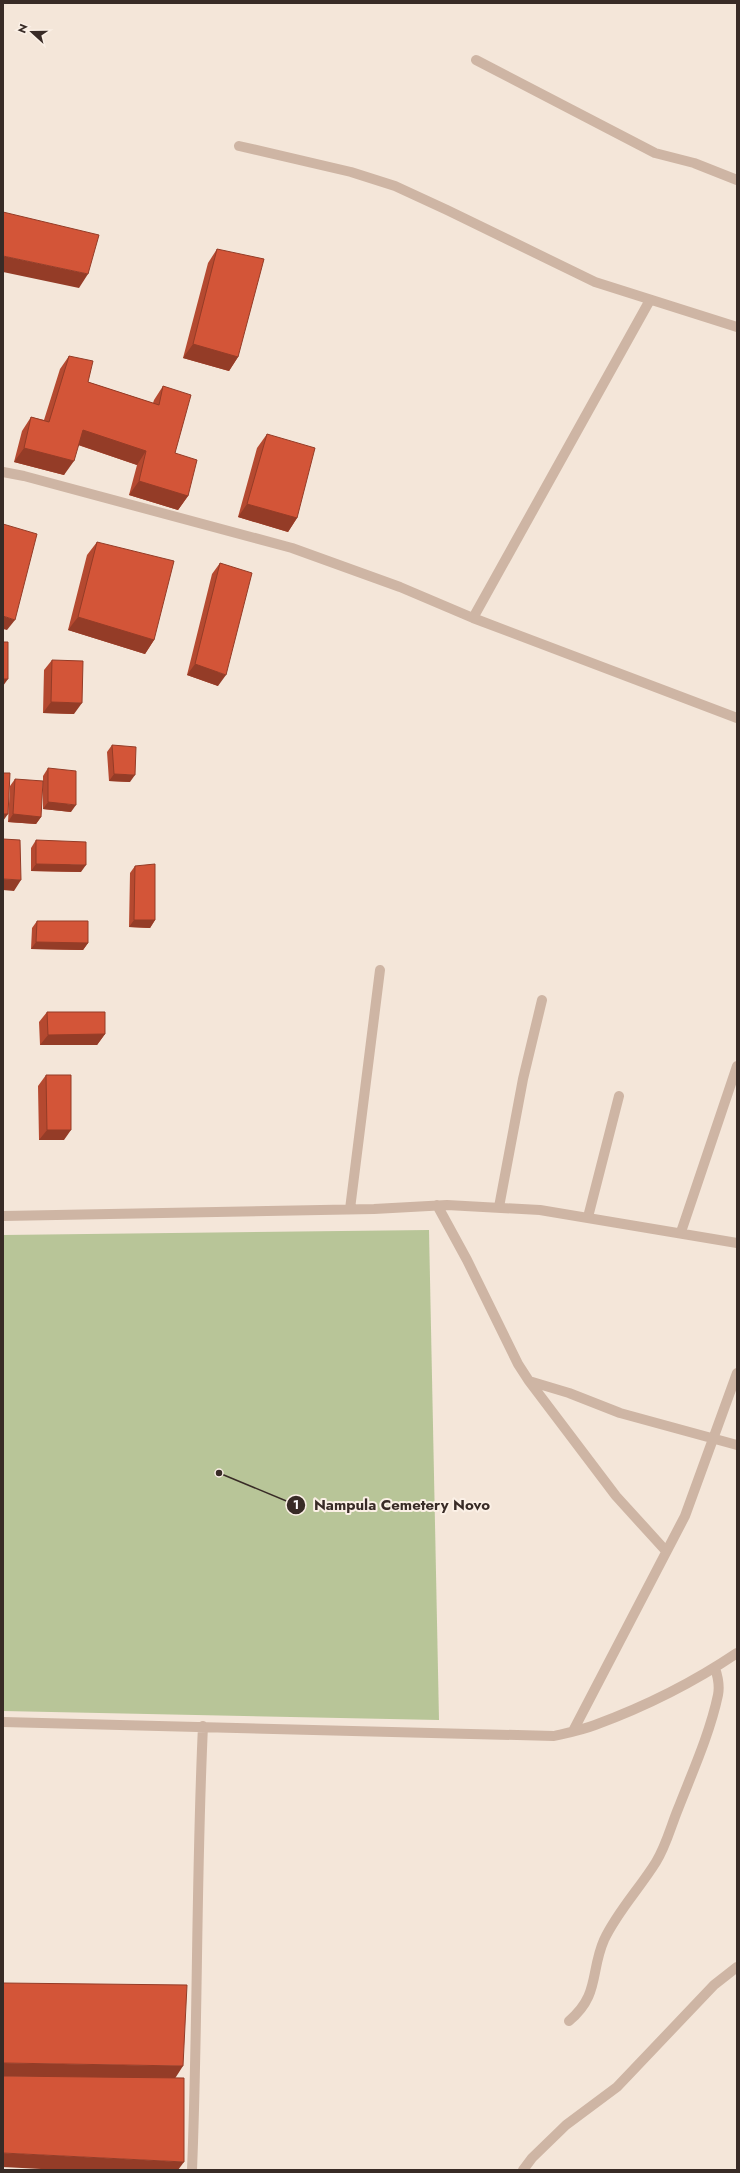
<svg xmlns="http://www.w3.org/2000/svg" width="740" height="2173" font-family="Jost,sans-serif">
<rect width="100%" height="100%" fill="#f4e6d9"/>
<!-- green -->
<path fill="#b8c598" d="M429,1230L439,1720L3,1711V1235Z"/>
<g fill="none" stroke-linecap="round" stroke-linejoin="round">
<!-- minor -->
<path stroke="#ceb5a4" stroke-width="10" d="M476,60L655,153L694,163L737,180
M239,146L351,172L395,186L447,210L595,282L737,327
M3,472L24,476L292,548L400,587L473,618L737,718
M473,618L650,300
M437,1205L467,1260L518,1364L529,1381L569,1393L620,1413L737,1445
M499,1207L523,1079L542,1000
M350,1209L380,970
M3,1216L374,1209L447,1205L540,1210L737,1243
M588,1217L619,1096
M681,1232L737,1066
M529,1381L616,1496L666,1551
M3,1722L554,1736C567,1733 582,1730 595,1725C644,1707 694,1682 737,1653
M573,1731L685,1516L737,1373
M569,2021C600,1995 590,1972 604,1940C617,1912 640,1888 656,1862C666,1846 671,1826 678,1809C692,1773 710,1733 718,1695C720,1685 718,1677 715,1668
M192,2170C198,2022 196,1874 203,1726
M523,2170L532,2158L566,2125L617,2087L714,1985L737,1967"/>
</g>
<!-- wall -->
<path fill="#b54930" d="M217,249L238,357L229,371L183,358L208,263Z
M69,356L88,382L153,403L154,400L163,386L175,453L188,496L178,510L129,495L137,465L78,445L64,475L14,462L22,431L31,417L44,420L60,369Z
M267,434L297,518L288,532L238,517L257,448Z
M97,542L154,640L145,654L68,630L87,555Z
M220,563L218,686L187,675L212,574Z
M52,660L74,714L43,713L44,670Z
M112,745L130,782L109,781L107,752Z
M48,768L71,812L43,809V776Z
M15,779L41,817L36,824L8,822L10,786Z
M36,840L81,872L31,871V848Z
M135,866L155,920L150,928L129,927L130,873Z
M37,921L88,943L83,950L31,949L32,928Z
M47,1012L105,1034L97,1045H40L39,1022Z
M46,1075L64,1140H39L38,1086Z"/>
<!-- shaded-wall -->
<path fill="#943c27" d="M3,256L88,274L79,288L3,272Z
M193,344L238,357L229,371L183,358Z
M83,430L146,451L137,465L73,443Z
M24,448L74,461L64,475L14,462Z
M139,481L188,496L178,510L129,495Z
M247,504L297,518L288,532L238,517Z
M3,616L15,620L7,630L3,629Z
M78,617L154,640L145,654L68,630Z
M195,664L226,675L218,686L187,675Z
M3,679H8L3,686Z
M51,702L82,703L74,714L43,713Z
M114,774L135,775L130,782L109,781Z
M48,802L76,805L71,812L43,809Z
M3,814H8L3,821Z
M13,814L41,817L36,824L8,822Z
M36,864L86,865L81,872L31,871Z
M3,879L21,880L14,891L3,890Z
M134,920H155L150,928L129,927Z
M36,942L88,943L83,950L31,949Z
M105,1034L97,1045H40L48,1035Z
M47,1130H71L64,1140H39Z
M3,2063L183,2066L174,2080L3,2076Z
M3,2153L184,2162L178,2170H60L3,2167Z"/>
<!-- building -->
<path fill="#d35538" stroke="#943c27" d="M3,212L99,235L88,274L3,256Z
M217,249L264,259L238,357L193,344Z
M69,356L93,361L88,382L159,405L163,386L191,395L175,453L197,460L188,496L139,481L146,451L83,430L74,461L24,448L31,417L49,422Z
M267,434L315,448L297,518L247,504Z
M3,524L37,534L15,620L3,616Z
M97,542L174,561L154,640L78,617Z
M220,563L252,573L226,675L195,664Z
M3,642H8V679H3Z
M52,660L83,661L82,703L51,702Z
M112,745L136,747L135,775L114,774Z
M48,768L76,771V805L48,802Z
M3,773H10L8,814H3Z
M15,779L43,781L41,817L13,814Z
M3,839L20,840L21,880L3,879Z
M36,840L86,842V865L36,864Z
M155,864V920H134L135,866Z
M37,921H88V943L36,942Z
M47,1012H105V1034L48,1035Z
M46,1075H71V1130H47Z
M3,1983L187,1985L183,2066L3,2063Z
M3,2076L184,2078V2162L3,2153Z"/>
<!-- callouts -->
<path fill="none" stroke="#382b26" stroke-width="1.5" d="M219 1473L296 1505"/>
<g fill="#382b26" stroke="#fbf0e6" stroke-width="1.5">
<circle cx="219" cy="1473" r="4"/>
<circle cx="296" cy="1505" r="10"/>
</g>
<g font-size="12" text-anchor="middle" font-weight="bold" fill="#fff">
<text x="296" y="1509">1</text>
</g>
<g font-size="15" text-anchor="middle" font-weight="bold" fill="#382b26" stroke="#fbf0e6" stroke-width="4" stroke-linejoin="round" paint-order="stroke">
<text x="402" y="1510">Nampula Cemetery Novo</text>
</g>
<!-- border -->
<rect width="740" height="2173" fill="none" stroke="#382b26" stroke-width="8"/>
<!-- north arrow -->
<g transform="translate(32 32) rotate(291)" stroke="#fbf0e6" stroke-width="3" paint-order="stroke">
<path d="M0-3L7 15L0 10L-7 15Z" fill="#382b26"/>
<text y="-6" font-size="11" font-weight="bold" text-anchor="middle" fill="#382b26">N</text>
</g>
</svg>
